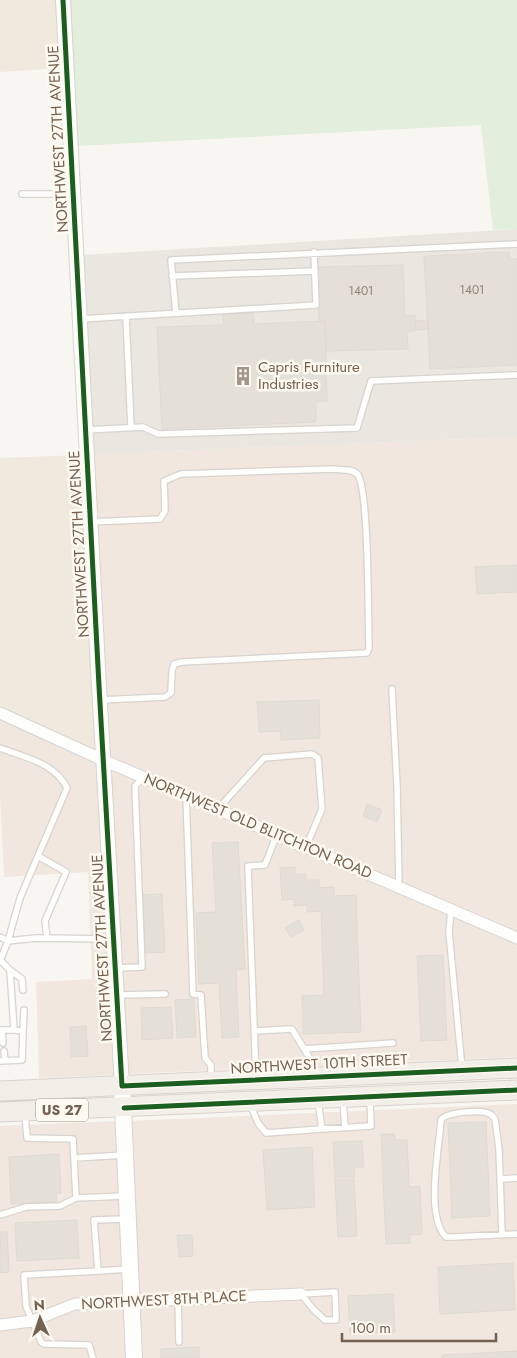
<svg xmlns="http://www.w3.org/2000/svg" width="517" height="1358" font-family="Jost,sans-serif">
<rect width="100%" height="100%" fill="#f8f6f0"/>
<!-- residential -->
<path fill="#f0e9de" d="M0,0H58L62,68L0,72Z
M82,455L97,751L0,706V458Z"/>
<!-- commercial -->
<path fill="#f1e7df" d="M517,437V931L108,755L92,454Z
M0,719L98,764L116,1075L39,1078L36,982L92,979L88,872L4,877L0,794Z
M109,769L517,944V1057L127,1074Z
M517,1104V1358H139L137,1307L306,1299V1288L136,1295L129,1121Z
M119,1121L126,1296L74,1298L31,1315L0,1319V1126Z
M126,1308L129,1358H0V1331L33,1327L76,1310Z"/>
<!-- industrial -->
<path fill="#eae6e0" d="M517,229V437L92,454L82,255Z"/>
<!-- green -->
<path fill="#e4eedc" d="M69,0H517V229L493,230L481,125L76,146Z"/>
<!-- building -->
<path fill="#e4dfd7" stroke="#e0dad2" d="M509,252L510,259H517V365L430,369L424,256Z
M403,265L405,316L415,315L416,330L407,332L408,349L326,351L325,321H319L318,267Z
M253,313L254,324L325,321L327,401L316,402V422L162,429L157,327L224,325L223,314Z
M428,320L429,329L416,330V321Z
M517,565V592L477,594L475,567Z
M319,700L320,738L281,740L280,731L259,732L257,702Z
M367,804L382,810L377,822L363,816Z
M238,842L245,969L236,970L239,1037L222,1038L219,983L199,984L196,913L216,912L212,843Z
M295,867V874H306V880H319V888L334,887V896L356,895L361,1032L303,1034L302,996L324,995L321,911L307,912V905L294,906V899L282,900L280,868Z
M162,894L165,952L145,953L142,895Z
M299,920L304,930L291,937L285,928Z
M443,955L447,1040L421,1041L417,956Z
M194,999L196,1037L177,1038L175,1000Z
M171,1007L173,1038L142,1040L141,1008Z
M86,1026L88,1056L71,1057L70,1027Z
M486,1122L490,1216L452,1218L448,1123Z
M381,1134H394L395,1140H407L409,1187L420,1186L422,1234L410,1235V1243L386,1244Z
M362,1141L364,1167H354L355,1177L335,1178L333,1142Z
M312,1147L315,1207L267,1210L263,1150Z
M59,1154L61,1193L56,1194L57,1202L11,1204L9,1157Z
M354,1179L357,1236L338,1237L335,1180Z
M77,1220L79,1258L17,1261L15,1223Z
M0,1232H7L9,1272L0,1273Z
M177,1235H192L193,1256L179,1257Z
M513,1263L515,1310L440,1314L438,1267Z
M393,1294L395,1332L350,1334L348,1296Z
M199,1347V1358H161V1349Z
M517,1351V1358H442V1355Z"/>
<g fill="none" stroke-linecap="round" stroke-linejoin="round">
<!-- service casing -->
<g stroke="#d7d3ce" stroke-width="8">
<path id="service" d="M22,194H73
M172,276L315,271
M176,313L171,260L517,244
M126,316L131,427
M80,319L316,305L314,252
M86,430L143,427L158,434L357,428L371,381L517,375
M90,522L160,519L165,511L164,481L181,474L332,469C340,470 353,468 358,475C369,492 368,620 369,648L367,653L182,662L174,664L172,671L171,693L165,697L100,700
M392,689L397,786L399,887
M0,748C24,757 55,763 67,788L20,898L8,941L0,937
M186,795L193,994L201,995L205,1058L211,1065V1078
M218,809L264,758L312,754L318,758L322,809L306,847
M38,856L66,872L45,921L47,938
M451,909L449,932L462,1068
M0,961L8,941L36,938L114,939
M116,968L142,967L135,786L144,777
M10,970L22,979L23,990
M117,995L165,994
M0,1030H14
M2,1030L3,1043
M23,1031L24,1010
M254,1031L292,1029L312,1062L315,1073
M304,1049L393,1043
M4,1051L5,1061
M0,1061L22,1060L23,1031L14,1030L10,970L1,961
M256,1078L248,866L265,865L277,834
M343,1100L345,1128
M250,1104L258,1123L266,1133L322,1129L318,1101
M25,1113L27,1138L73,1139L76,1198
M322,1129L371,1126L370,1100
M74,1158L125,1155
M500,1179L517,1178
M0,1215L26,1207L60,1206L76,1198L125,1196
M126,1219L94,1220L98,1271L128,1269
M502,1235L499,1149L495,1119C494,1117 492,1115 490,1114C482,1109 445,1112 441,1120C439,1149 425,1217 446,1237H453L517,1234
M335,1292L336,1320H325L314,1310L301,1294Z
M178,1299L179,1342
M93,1358L89,1345L44,1344L41,1342L26,1306L24,1275L98,1271"/>
</g>
<!-- minor casing -->
<g stroke="#d7d3ce" stroke-width="13">
<path id="minor" d="M0,713L103,760L517,938
M0,1325L32,1321L75,1304L301,1294"/>
</g>
<!-- tertiary casing -->
<g stroke="#d7d3ce" stroke-width="16">
<path id="tertiary" d="M63,0L99,686L122,1086"/>
</g>
<!-- secondary casing -->
<g stroke="#d8d3cd" stroke-width="18">
<path id="secondary" d="M122,1086L134,1358"/>
</g>
<!-- trunk casing -->
<g stroke="#d9d3cc" stroke-width="21">
<path id="trunk" d="M0,1091L517,1068
M0,1112L517,1090"/>
</g>
<!-- service -->
<use href="#service" stroke="#fefefd" stroke-width="5.5"/>
<!-- minor -->
<use href="#minor" stroke="#fefefd" stroke-width="11"/>
<!-- tertiary -->
<use href="#tertiary" stroke="#fefefd" stroke-width="14"/>
<!-- secondary -->
<use href="#secondary" stroke="#fefefd" stroke-width="16"/>
<!-- trunk -->
<use href="#trunk" stroke="#f2eee8" stroke-width="19"/>
<!-- cycleway casing -->
<g stroke="#fefaf2" stroke-width="8">
<path id="cycleway" d="M63,0L99,686L122,1086L517,1068
M124,1108L517,1090"/>
</g>
<!-- cycleway -->
<use href="#cycleway" stroke="#1b5e20" stroke-width="5"/>
</g>
<!-- icons -->
<defs>
<g id="building-bare" transform="scale(1.5)"><path d="M-4-6H4V6H1V3H-1V6H-4ZM-2.5-4.3h1.7v1.8h-1.7ZM.8-4.3h1.7v1.8H.8ZM-2.5-1h1.7V.8h-1.7ZM.8-1h1.7V.8H.8Z" fill="#a39588" stroke="#fefaf2" stroke-width="2.5" paint-order="stroke"/></g>
</defs>
<g fill-rule="evenodd">
<use href="#building-bare" x="243" y="376"/>
</g>
<g text-anchor="middle" stroke-width="5" stroke-linejoin="round" paint-order="stroke">
<!-- number labels -->
<g font-size="12" fill="#928274">
<text x="472" y="294">1401</text>
<text x="361" y="295">1401</text>
</g>
<!-- shield labels -->
<rect fill="#fefaf2" stroke="#9e8f81" stroke-width="1" x="36" y="1098.5" width="52" height="23" rx="4"/>
<g font-size="14" font-weight="bold" fill="#756150">
<text x="62" y="1115">US 27</text>
</g>
<!-- street labels -->
<g font-size="15" fill="#756150" stroke="#fefaf2">
<text transform="translate(58 139) rotate(-93)" y="5">NORTHWEST 27TH AVENUE</text>
<text transform="translate(79 544) rotate(-93)" y="5">NORTHWEST 27TH AVENUE</text>
<text transform="translate(258 826) rotate(23)" y="5">NORTHWEST OLD BLITCHTON ROAD</text>
<text transform="translate(102 948) rotate(-93)" y="5">NORTHWEST 27TH AVENUE</text>
<text transform="translate(319 1064) rotate(-3)" y="5">NORTHWEST 10TH STREET</text>
<text transform="translate(164 1300) rotate(-3)" y="5">NORTHWEST 8TH PLACE</text>
</g>
<!-- poi labels -->
<g font-size="15" fill="#756150" stroke="#fefaf2" text-anchor="start">
<text x="258" y="372">Capris Furniture<tspan x="258" dy="17">Industries</tspan></text>
</g>
</g>
<!-- north arrow -->
<g transform="translate(40 1318) rotate(357)" stroke="#fefaf2" stroke-width="4" paint-order="stroke">
<path d="M0-4L9 19L0 12L-9 19Z" fill="#756150"/>
<text y="-8" font-size="14" font-weight="bold" text-anchor="middle" fill="#756150">N</text>
</g>
<!-- scale -->
<path d="M342 1333v8h154v-8" fill="none" stroke="#756150" stroke-width="2.5"/>
<text x="350" y="1333" font-size="15" fill="#756150" stroke="#fefaf2" stroke-width="4" paint-order="stroke">100 m</text>
</svg>
